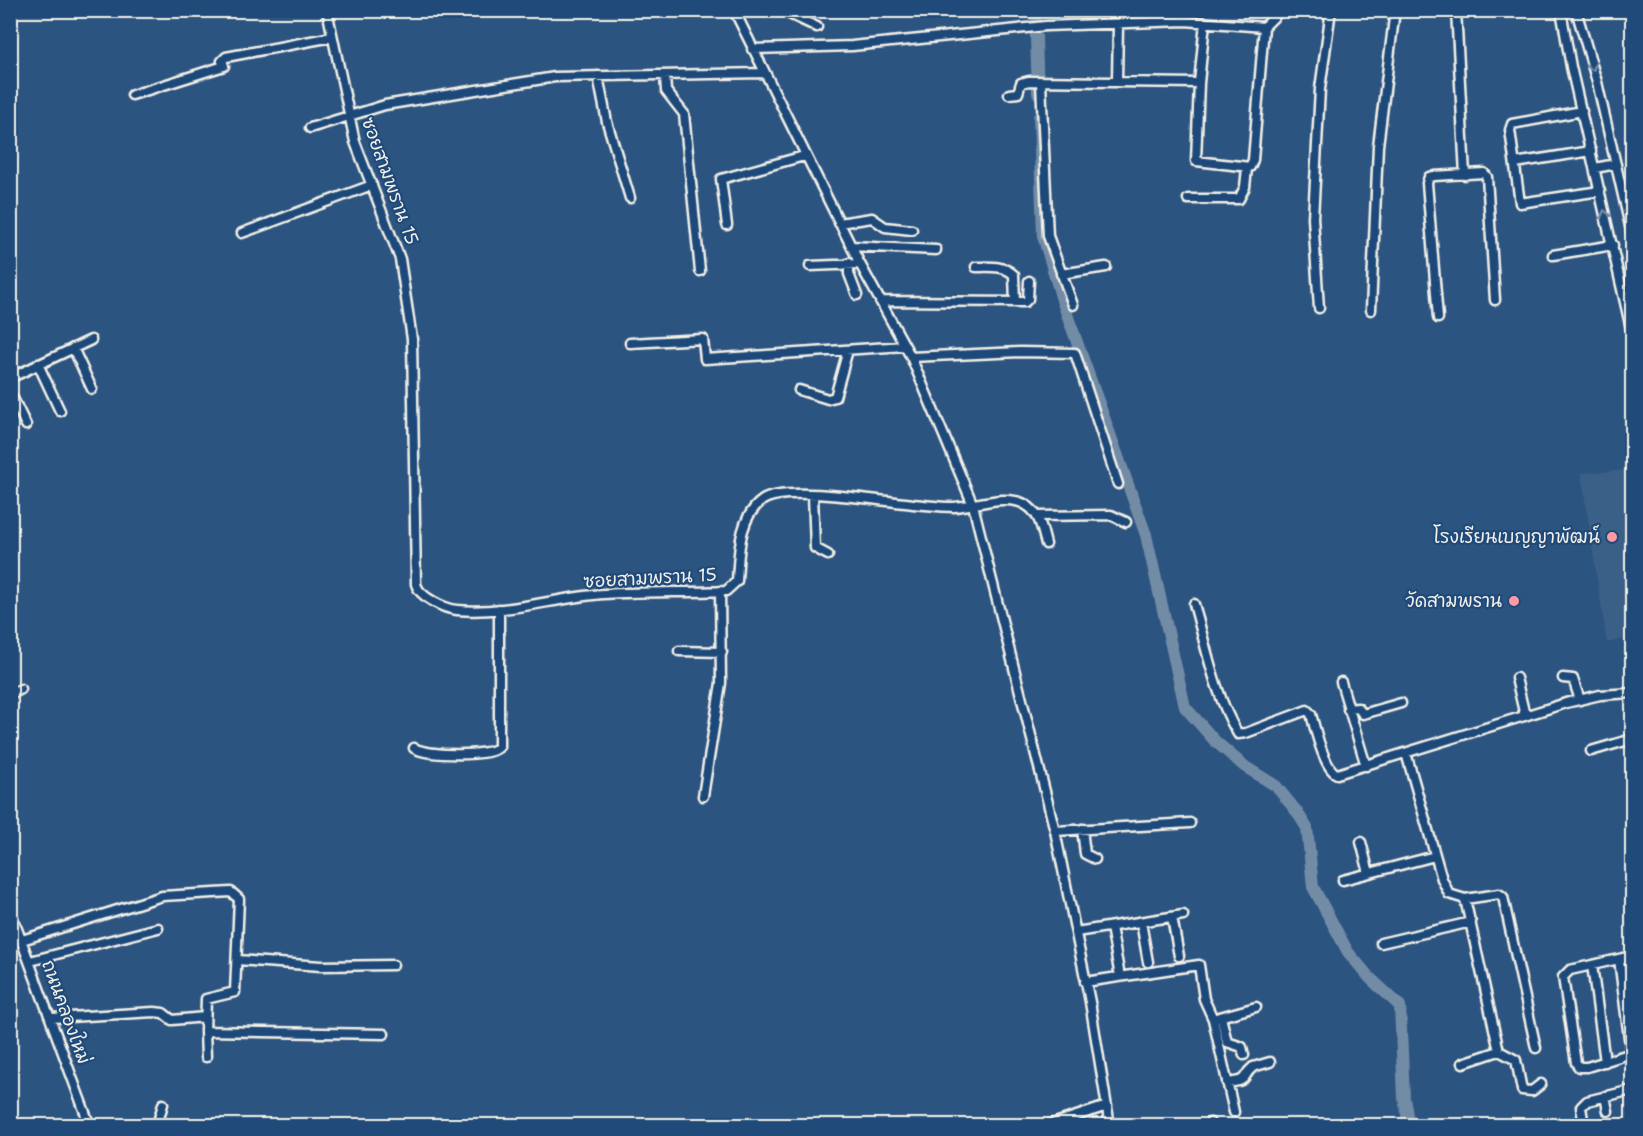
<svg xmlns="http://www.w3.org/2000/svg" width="1643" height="1136" font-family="'Shantell Sans','Playpen Sans Thai',sans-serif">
<rect width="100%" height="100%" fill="#2c5481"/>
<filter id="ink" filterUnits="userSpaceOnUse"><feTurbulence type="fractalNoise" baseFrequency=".0167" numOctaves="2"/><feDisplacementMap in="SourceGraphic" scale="12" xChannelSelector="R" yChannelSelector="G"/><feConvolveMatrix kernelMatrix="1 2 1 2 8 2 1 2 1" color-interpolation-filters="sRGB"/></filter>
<g filter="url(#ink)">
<!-- built -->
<path fill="#3b6088" d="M1632,470V660L1629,662L1623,639L1607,643L1581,473Z"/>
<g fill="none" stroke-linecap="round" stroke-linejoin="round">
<!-- river -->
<path stroke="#738ca6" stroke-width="12" d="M1035,10L1038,93
M1039,117L1043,236L1063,303L1146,535L1185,707L1215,741L1244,766L1276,786L1297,812L1307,828L1313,887L1348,952L1369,977L1400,1006L1404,1098L1409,1126"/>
<!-- minor casing -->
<g stroke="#f4f1e8" stroke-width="13">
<path id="minor" d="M327,10L355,142L400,259L412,339L416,584C419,597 445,609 457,610C503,614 548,600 593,595C637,591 682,593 726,591L737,581C739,554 738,517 763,500C784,485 883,501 913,504C926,505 940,507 954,507C975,506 1007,493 1026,505C1040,513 1042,530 1046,544
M734,10L860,264L911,357L973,505L1055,831L1090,1002L1110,1126
M781,10L817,27
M1456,10L1465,175
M1561,10L1571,67L1632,333
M1576,10L1597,82L1632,235
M752,49L852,46L1046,26L1185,21L1264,27L1281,10
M598,76L607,122L630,198
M665,76L666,91L684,114L700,271
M1117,81L1118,24
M1041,82L1048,236L1073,305
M1199,83L1196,161L1250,167L1253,160L1264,27
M1009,94L1018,93L1021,83L1029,81L1199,83L1205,22
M132,95L224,66L222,61L226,57L332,37
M1582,111L1512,124L1510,130L1520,203L1600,191
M310,128L385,105L555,77L763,73
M1515,163L1591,151
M1595,168L1616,164
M1188,199H1239L1245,187L1247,168
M839,223L872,218L885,227L912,230
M727,225L721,179L804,156
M242,233L372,185
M851,246L936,250
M1553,255L1613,245
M849,263V274L857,295
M810,266L860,264
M976,267C989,267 1004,265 1014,275L1015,302
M1061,274L1106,267
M880,301L1025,302L1028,299L1029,281
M1319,308L1313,218L1320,89L1331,10
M1371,310L1378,146L1395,10
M1438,318L1427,183L1429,177L1434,176L1484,173L1487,177L1495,300
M630,343L703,339L705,359L905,346
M73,348L92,389
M911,357L1020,352L1075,353L1118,484
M38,364L60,411
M10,378L91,340
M799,390L828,399L835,397L848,350
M10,392L26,425
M813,495L815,548L828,555
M1038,516L1111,515L1126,522
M1194,604C1206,646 1215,696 1238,734L1246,733L1307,710L1311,714C1315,728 1324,769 1337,774L1566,703L1600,695L1632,693
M679,651L722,652
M1516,678L1525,716
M1563,678L1573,679L1580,700
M1341,682L1366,766
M10,695L21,689
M1348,709L1358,708L1363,714L1401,703
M414,748C427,756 490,757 499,747V609
M1591,751L1632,739
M1406,753L1442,879L1449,894L1465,899L1499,894L1503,897L1536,1048
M703,796L721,683L720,591
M1082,829L1085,854L1095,859
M1055,831L1190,823
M1361,842L1369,873
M1343,880L1435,856
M1465,899L1499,1051L1516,1060L1522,1090L1532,1091L1541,1084
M10,910L90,1126
M1172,917L1179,956
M1141,922L1148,962
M1111,927L1119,971
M1076,932L1183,915
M22,940L162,896L231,892L239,899L235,992L206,999L205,1031L384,1034
M1381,943L1471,922
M1632,956L1570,970L1563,977L1576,1063L1579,1067H1587L1632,1053
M1619,959L1631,1054
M237,960L321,966L393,965
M30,961L158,928
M1592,965L1605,1062
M1085,982L1199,965L1204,999L1213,1019L1234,1112
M1221,1017L1227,1042L1242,1047L1244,1055
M52,1018L154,1012L163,1013L172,1020L205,1017
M1216,1018L1256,1007
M205,1031L206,1057
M1463,1063L1499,1051
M1227,1083C1251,1080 1240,1078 1253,1067L1270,1062
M1605,1096L1608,1111
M157,1126L163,1104
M1046,1126L1107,1106
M1206,1126L1210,1123
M1584,1126L1581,1107L1587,1101L1632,1090"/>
</g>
<!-- minor -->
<use href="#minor" stroke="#1f4a7a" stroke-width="8"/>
</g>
<!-- one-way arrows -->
<defs><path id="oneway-chevron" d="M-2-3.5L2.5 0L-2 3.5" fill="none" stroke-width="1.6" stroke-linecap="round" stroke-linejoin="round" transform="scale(1.5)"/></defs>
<g stroke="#748da6">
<use href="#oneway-chevron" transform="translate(1592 67) rotate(72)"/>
<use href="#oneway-chevron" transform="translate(1605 214) rotate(-103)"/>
</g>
</g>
<!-- markers -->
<g fill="#ff9aa2" stroke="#1f4a7a" stroke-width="2">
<circle cx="1612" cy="537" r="6"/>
<circle cx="1514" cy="601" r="6"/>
</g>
<g text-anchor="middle" stroke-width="4.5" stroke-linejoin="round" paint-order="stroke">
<!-- street labels -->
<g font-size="18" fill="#f4f1e8" stroke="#1f4a7a">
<text transform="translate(390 181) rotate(70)" y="6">ซอยสามพราน 15</text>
<text transform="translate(650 578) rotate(-3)" y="6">ซอยสามพราน 15</text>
<text transform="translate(66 1012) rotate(70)" y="6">ถนนคลองใหม่</text>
</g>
<!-- poi labels -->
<g font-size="18" fill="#f4f1e8" stroke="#1f4a7a" text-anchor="end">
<text x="1600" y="543">โรงเรียนเบญญาพัฒน์</text>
<text x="1502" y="607">วัดสามพราน</text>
</g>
</g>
<!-- margin -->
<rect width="1643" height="1136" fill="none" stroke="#1f4a7a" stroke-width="36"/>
<rect x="18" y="18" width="1607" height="1100" fill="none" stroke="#f4f1e8" stroke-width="2" filter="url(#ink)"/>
</svg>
